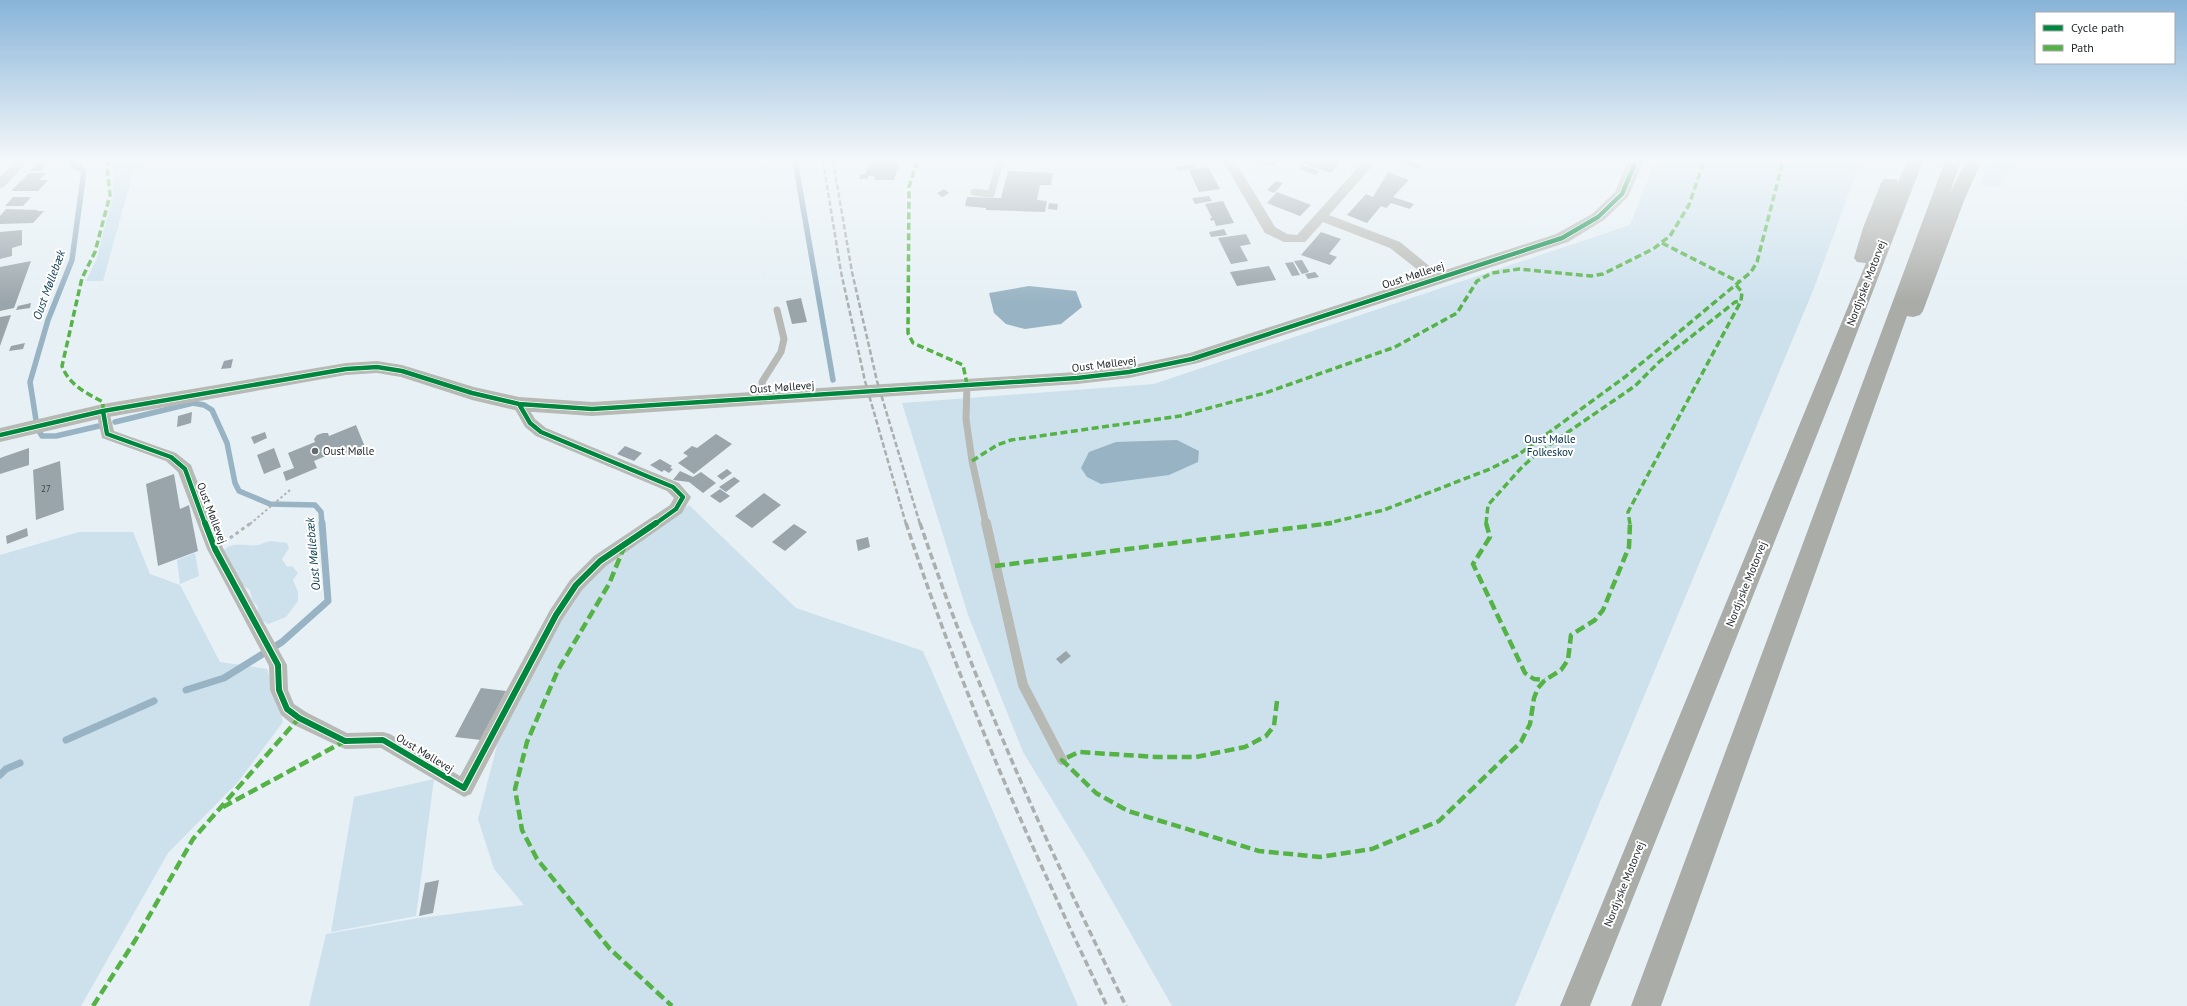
<svg xmlns="http://www.w3.org/2000/svg" width="2187" height="1006" font-family="'PT Sans',sans-serif">
<rect width="100%" height="100%" fill="#e6f0f5"/>
<!-- green -->
<path fill="#cde1ed" d="M113,161H151L133,173L103,281H86L97,258L113,194Z
M1655,161H1861L1814,288L1515,1006H1172L1090,862L1023,752L968,615L902,403L1154,384L1630,225Z
M1992,161H2014L2000,186L1988,187L1980,182Z
M689,505L796,608L923,651L1078,1006H309L326,934L419,918L524,905L494,869L478,819L500,734L570,599L595,570Z
M79,532H133L150,574L180,585L220,662L267,669L283,722L238,782L168,853L81,1006H0V555Z
M270,541L287,543L289,548L282,559L287,567L292,566L298,573L293,580L298,592V601L286,617L268,624L257,617L258,607L252,600L250,590L241,584L223,552C230,540 246,547 258,545C262,544 266,542 270,541Z
M195,553L199,576L180,584L177,560Z
M434,779L416,916L331,932L354,797Z"/>
<!-- water -->
<path fill="#98b3c3" d="M1029,286L1076,291L1082,307L1061,324L1025,329L1006,324L994,313L989,293Z
M1177,440L1199,451L1198,462L1169,475L1101,484L1087,477L1081,468L1089,452L1116,442Z"/>
<g fill="none" stroke-linecap="round" stroke-linejoin="round">
<!-- stream-far1 -->
<path stroke="#98b3c3" stroke-width="5.5" d="M795,161L833,380
M36,420L30,382L48,320L72,260L84,171L73,165L72,161
M115,422L193,403L204,405L212,410L227,443L235,483L239,491L270,504L315,505L321,512L322,524
M39,431L42,436H56L99,426"/>
<!-- stream -->
<path stroke="#98b3c3" stroke-width="7" d="M186,690L224,678L282,642L328,601L322,523
M66,740L154,701
M0,775L6,769L20,763"/>
</g>
<!-- building -->
<path fill="#9aa5ab" d="M39,161H50L41,171H30Z
M870,161H900L894,180H875L874,176H868L867,179H859L861,174H865Z
M1254,161H1278L1273,167Z
M1296,161H1341L1331,173Z
M1404,161H1416L1415,162L1423,165L1419,169L1402,163Z
M1194,164L1197,168L1178,171L1175,167Z
M1303,165L1319,171L1315,175L1299,169Z
M1208,167L1220,189L1199,192L1189,170Z
M1008,171L1053,173L1051,185H1040L1037,200L1047,201L1045,212L986,210V208L965,206L967,197L1001,198Z
M1388,172L1409,180L1393,197L1414,204L1410,209L1391,203L1386,208L1381,206L1367,223L1347,215L1366,194L1373,197Z
M29,173H46L39,180H48L38,191H11Z
M1276,181L1283,183L1274,193L1267,190Z
M944,189L949,193L942,197L937,193Z
M1277,192L1311,205L1300,216L1267,203Z
M1209,196L1212,201L1195,204L1192,198Z
M13,197H31L23,206H5Z
M1223,201L1234,223L1216,226L1214,220L1211,221L1210,218H1212L1205,204Z
M1049,203L1058,204L1057,210L1048,209Z
M6,209L38,210L37,211H44L33,223L0,224V216Z
M1224,229L1227,235L1211,237L1209,232Z
M22,230V245L12,248V256L0,259V232Z
M1321,232L1341,239L1329,254L1337,257L1330,265L1301,255Z
M1246,234L1251,244L1240,246L1248,261L1231,264L1218,238Z
M1302,260L1309,272L1302,274L1294,261Z
M31,261L14,308L0,311V267Z
M1293,262L1300,275L1292,276L1285,263Z
M1269,266L1276,280L1237,286L1230,272Z
M1315,272L1319,277L1308,279L1305,274Z
M801,298L807,322L792,324L786,301Z
M31,303L30,308L16,310L18,306Z
M11,315L0,346V317Z
M25,343L23,349L9,351L11,346Z
M233,359L231,368L221,369L224,361Z
M192,412L191,423L177,427L178,416Z
M356,425L365,447L345,456L342,449L314,461L317,468L286,481L283,472L294,468L288,453L315,442L314,439L317,435L323,433H328L329,436Z
M265,432L267,438L254,444L251,437Z
M716,434L732,444L694,474L678,463L688,456L683,453L692,446L697,448Z
M625,446L642,453L634,461L617,454Z
M29,448V465L0,474V458Z
M274,448L281,467L264,474L257,455Z
M660,459L672,466L670,468L673,469L669,473L664,470L662,472L650,465Z
M60,461L64,510L36,520L33,470Z
M727,469L732,473L722,480L717,476Z
M680,471L693,477L701,472L716,483L703,493L689,482L673,480Z
M174,474L180,509L189,505L198,551L158,566L146,484Z
M734,477L740,481L726,492L719,487Z
M720,489L730,496L720,503L710,496Z
M764,493L781,505L752,528L735,516Z
M794,524L807,532L785,551L772,542Z
M27,528L28,536L7,544L6,536Z
M868,537L870,547L858,551L856,540Z
M1066,651L1071,656L1061,664L1056,659Z
M481,688L506,691L481,740L455,737Z
M439,880L433,913L419,916L425,883Z"/>
<g fill="none" stroke-linecap="round" stroke-linejoin="round">
<!-- path-far1 -->
<path stroke="#b0b3b1" stroke-width="2" stroke-dasharray="2.5 2.5" stroke-linecap="butt" d="M250,524L290,490"/>
<!-- path -->
<path stroke="#b0b3b1" stroke-width="3" stroke-dasharray="3.5 3.5" stroke-linecap="butt" d="M230,538L251,523"/>
<!-- service-far1 -->
<path stroke="#b7b9b4" stroke-width="7" d="M974,192L991,194L1000,161
M967,384L966,419L972,461L986,524
M763,398L762,382L781,352L784,339L777,310"/>
<!-- service -->
<path stroke="#b7b9b4" stroke-width="10" d="M986,523L1023,685L1062,760"/>
<!-- minor -->
<path fill="#b7b9b4" fill-rule="evenodd" d="M15,161H28L4,187L0,188V177Z
M1223,161H1235L1275,227L1287,234L1297,235L1364,161H1377L1329,215L1400,242L1444,278L1437,282L1432,281L1390,248L1323,222L1305,242H1284L1265,233Z
M519,399L524,400L535,419L546,428L679,483L691,497L682,513L606,566L582,590L562,620L471,794L464,797L381,748L345,749L292,724L281,715L270,690L269,666L207,549L178,472L166,461L102,438L96,411L98,407L103,406L108,407L114,431L176,453L191,465L223,548L287,665L288,690L294,704L306,712L347,733L383,732L390,734L460,776L550,610L570,580L594,556L670,505L674,498L667,491L536,436L525,427L512,404L514,400Z"/>
<!-- tertiary -->
<path fill="#b7b9b4" fill-rule="evenodd" d="M1628,161H1644L1628,197L1604,220L1568,242L1198,363L1129,378L1077,384L592,416L519,411L472,400L401,377L377,373L346,375L103,418L0,442V428L103,404L346,363L377,361L402,365L474,387L519,397L592,402L1077,372L1129,366L1190,353L1556,234L1592,214L1615,192Z"/>
<!-- motorway -->
<path fill="#aaaca8" fill-rule="evenodd" d="M1907,161H1923L1838,382L1590,1006H1560L1866,263L1857,262L1854,258L1863,228L1881,183L1884,179H1896L1898,182Z
M1945,161H1961L1950,193L1966,161H1982L1965,198L1923,311L1920,315L1913,317L1907,316L1661,1006H1631Z"/>
<!-- rail-far1 -->
<path stroke="#abafad" stroke-width="2.5" stroke-dasharray="5.5 2.5" stroke-linecap="butt" d="M823,161L841,272L865,381L906,524
M833,161L852,272L877,381L920,524"/>
<!-- rail -->
<path stroke="#abafad" stroke-width="3.5" stroke-dasharray="7 3.5" stroke-linecap="butt" d="M906,523C960,689 1031,848 1107,1006
M920,523C976,689 1048,848 1126,1006"/>
<!-- quiet-far1 -->
<path stroke="#55b245" stroke-width="3.5" stroke-dasharray="7 3.5" stroke-linecap="butt" d="M917,161L909,187L908,333L913,343L963,365L967,384
M1662,243L1739,282
M103,411V402C86,393 69,385 62,366L82,278L95,252L110,195L107,167L109,161
M972,461L997,445L1011,440L1180,416L1265,393L1395,347L1457,313L1477,281L1492,273L1519,269L1591,276L1603,274L1653,249L1670,236L1689,205L1704,161
M1324,524L1384,510L1490,469L1518,455L1625,377L1751,272L1757,262L1783,161
M1486,524L1488,505L1522,467L1539,452L1635,386L1659,362L1735,302L1741,301
M1630,524L1628,512L1741,301L1742,292L1736,285"/>
<!-- quiet -->
<path stroke="#55b245" stroke-width="4.5" stroke-dasharray="10 4.5" stroke-linecap="butt" d="M1486,523L1490,537L1473,564L1525,673L1534,679L1545,680
M625,545L609,584L558,670L527,742L515,789L522,830L537,859L610,949L672,1006
M995,566L1332,523
M1277,701L1274,726L1266,736L1245,747L1196,757H1156L1079,752L1062,760L1096,793L1128,811L1259,851L1320,857L1372,849L1439,821L1521,742L1530,724L1534,698L1538,688L1545,680L1561,670L1568,660L1571,635L1595,620L1603,610L1629,547L1630,523
M223,807L345,741
M93,1006L136,939L193,839L299,718"/>
<!-- cycleway-far1 casing -->
<g stroke="#fff" stroke-width="6">
<path id="cycleway-far1" d="M519,404L530,423L541,432L673,487L683,497L676,509L655,524
M103,411L107,434L171,457L185,469L205,524
M0,435L103,411L346,369L377,367L402,371L472,393L519,404L592,409L1077,378L1129,372L1192,359L1562,238L1598,217L1622,194L1636,161"/>
</g>
<!-- cycleway casing -->
<g stroke="#fff" stroke-width="8">
<path id="cycleway" d="M205,523L215,549L278,665L279,690L287,709L299,718L345,741L383,740L464,788L556,615L576,585L600,561L656,523"/>
</g>
<!-- cycleway-far1 -->
<use href="#cycleway-far1" stroke="#00873e" stroke-width="4.5"/>
<!-- cycleway -->
<use href="#cycleway" stroke="#00873e" stroke-width="6"/>
</g>
<!-- sky -->
<linearGradient id="sky" x2="0" y2="1"><stop stop-color="#88b4d9"/><stop offset="0.53" stop-color="#f4f8fa"/><stop offset="1" stop-color="#f4f8fa" stop-opacity="0"/></linearGradient>
<rect width="2187" height="302" fill="url(#sky)"/>
<!-- markers -->
<circle fill="#646b70" stroke="#fff" stroke-width="1.5" cx="315" cy="451" r="4"/>
<g text-anchor="middle" stroke-width="4" stroke-linejoin="round" paint-order="stroke">
<!-- number labels -->
<g font-size="9" fill="#3d4449">
<text x="46" y="492">27</text>
</g>
<!-- street labels -->
<g font-size="11" fill="#1e2428" stroke="#fff">
<text transform="translate(1413 275) rotate(-18)" y="4">Oust Møllevej</text>
<text transform="translate(1866 283) rotate(-69)" y="4">Nordjyske Motorvej</text>
<text transform="translate(1104 364) rotate(-7)" y="4">Oust Møllevej</text>
<text transform="translate(782 387) rotate(-4)" y="4">Oust Møllevej</text>
<text transform="translate(212 513) rotate(69)" y="4">Oust Møllevej</text>
<text transform="translate(1746 584) rotate(-68)" y="4">Nordjyske Motorvej</text>
<text transform="translate(425 753) rotate(31)" y="4">Oust Møllevej</text>
<text transform="translate(1624 884) rotate(-68)" y="4">Nordjyske Motorvej</text>
</g>
<!-- park labels -->
<g font-size="11" fill="#003047" stroke="#fff">
<text x="1550" y="443">Oust Mølle<tspan x="1550" dy="13">Folkeskov</tspan></text>
</g>
<!-- poi labels -->
<g font-size="11" fill="#1e2428" stroke="#fff" text-anchor="start">
<text x="323" y="455">Oust Mølle</text>
</g>
<!-- water labels -->
<g font-size="12" font-style="italic" fill="#0c3c53" stroke="#fff">
<text transform="translate(49 285) rotate(-70)" y="4">Oust Møllebæk</text>
<text transform="translate(313 554) rotate(-95)" y="4">Oust Møllebæk</text>
</g>
</g>
<!-- legend -->
<rect x="2035" y="12" width="140" height="52" fill="#ffffff" stroke="#a5a7a9"/>
<rect x="2043" y="25" width="20" height="6" fill="#00873e" stroke="#a5a7a9"/>
<text x="2071" y="32" font-size="12" fill="#1e2428">Cycle path</text>
<rect x="2043" y="45" width="20" height="6" fill="#55b245" stroke="#a5a7a9"/>
<text x="2071" y="52" font-size="12" fill="#1e2428">Path</text>
</svg>
